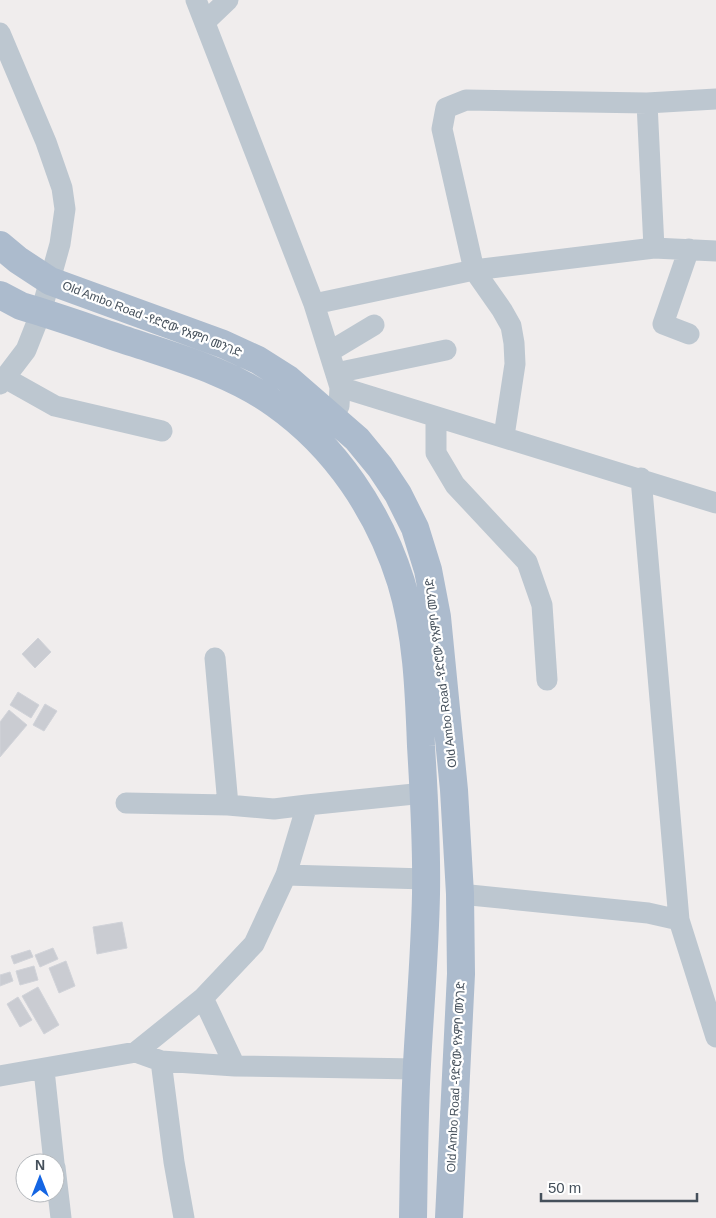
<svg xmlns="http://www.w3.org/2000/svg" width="716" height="1218" font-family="Helvetica,'Noto Sans Ethiopic',sans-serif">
<rect width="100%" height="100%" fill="#f0eded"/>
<!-- building -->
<path fill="#caccd2" stroke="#d1d3d9" d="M38,638L51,652L35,668L22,654Z
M18,692L39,705L31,718L10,705Z
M45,704L57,711L44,731L33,725Z
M9,710L27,725L0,757V722Z
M122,922L127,948L97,954L93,927Z
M53,948L58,959L40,967L35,955Z
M30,950L33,957L14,964L11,956Z
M66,961L75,986L59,993L49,968Z
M34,966L38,980L20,985L16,971Z
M10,972L13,981L0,986V975Z
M38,987L59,1025L44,1034L22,996Z
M18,997L32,1020L20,1027L7,1004Z"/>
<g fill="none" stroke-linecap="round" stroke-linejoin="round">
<!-- minor -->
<path stroke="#bdc7d0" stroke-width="21" d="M196,0L314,304L340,387L339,406L324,429
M206,21L228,0
M0,33L46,142L62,188L65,209L60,244L41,312L26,350L0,384
M647,103L654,248
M314,304L474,270L654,248L716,251
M689,334L663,324L689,249
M329,352L374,325
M336,373L446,350
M5,378L55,406L162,431
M340,387L716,503
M436,417V453L455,485L527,562L542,605L547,680
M504,436L515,364L514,343L511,326L502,310L474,270L442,129L446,108L466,100L647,103L716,99
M641,478L679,920
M215,658L228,805
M126,803L228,805L274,809L307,805L286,875L254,944L203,998L136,1052
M307,805L424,793
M286,875L426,879
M460,894L648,913L679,920L716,1037
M203,998L235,1066
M161,1061L174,1162L184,1218
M44,1070L54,1163
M0,1076L136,1052L161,1061L235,1066L417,1069
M55,1167L61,1218"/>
<!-- major -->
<path stroke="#acbbcd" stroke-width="28" d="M0,245L18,260L50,281L223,344L258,360L288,379L357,439L380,467L398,494L415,528L428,570L437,617L454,790L460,894L461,974L449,1218
M0,295L21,306C59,317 97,331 134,343C182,359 234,374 275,404C336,447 379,512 401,582C417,634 419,692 421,746C424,795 427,845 426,894C425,950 420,1008 417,1064C414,1115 414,1167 413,1218"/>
</g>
<g text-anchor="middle" stroke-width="4.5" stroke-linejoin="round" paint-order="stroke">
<!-- street labels -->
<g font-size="12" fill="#45505b" stroke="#fff">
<text transform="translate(152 319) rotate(21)" y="4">Old Ambo Road -የድሮው የአምቦ መንገድ</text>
<text transform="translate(441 673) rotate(-97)" y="4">Old Ambo Road -የድሮው የአምቦ መንገድ</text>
<text transform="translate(456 1077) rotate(-87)" y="4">Old Ambo Road -የድሮው የአምቦ መንገድ</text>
</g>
</g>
<!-- north arrow -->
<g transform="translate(40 1178)"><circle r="24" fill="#ffffff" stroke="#b5b9bd"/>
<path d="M0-4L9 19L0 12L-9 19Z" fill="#1465e3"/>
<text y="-8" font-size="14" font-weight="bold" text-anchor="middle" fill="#45505b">N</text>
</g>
<!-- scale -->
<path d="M541 1193v8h156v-8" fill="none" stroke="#45505b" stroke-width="2.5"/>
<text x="548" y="1193" font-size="15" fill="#45505b" stroke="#ffffff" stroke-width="4" paint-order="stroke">50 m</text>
</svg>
